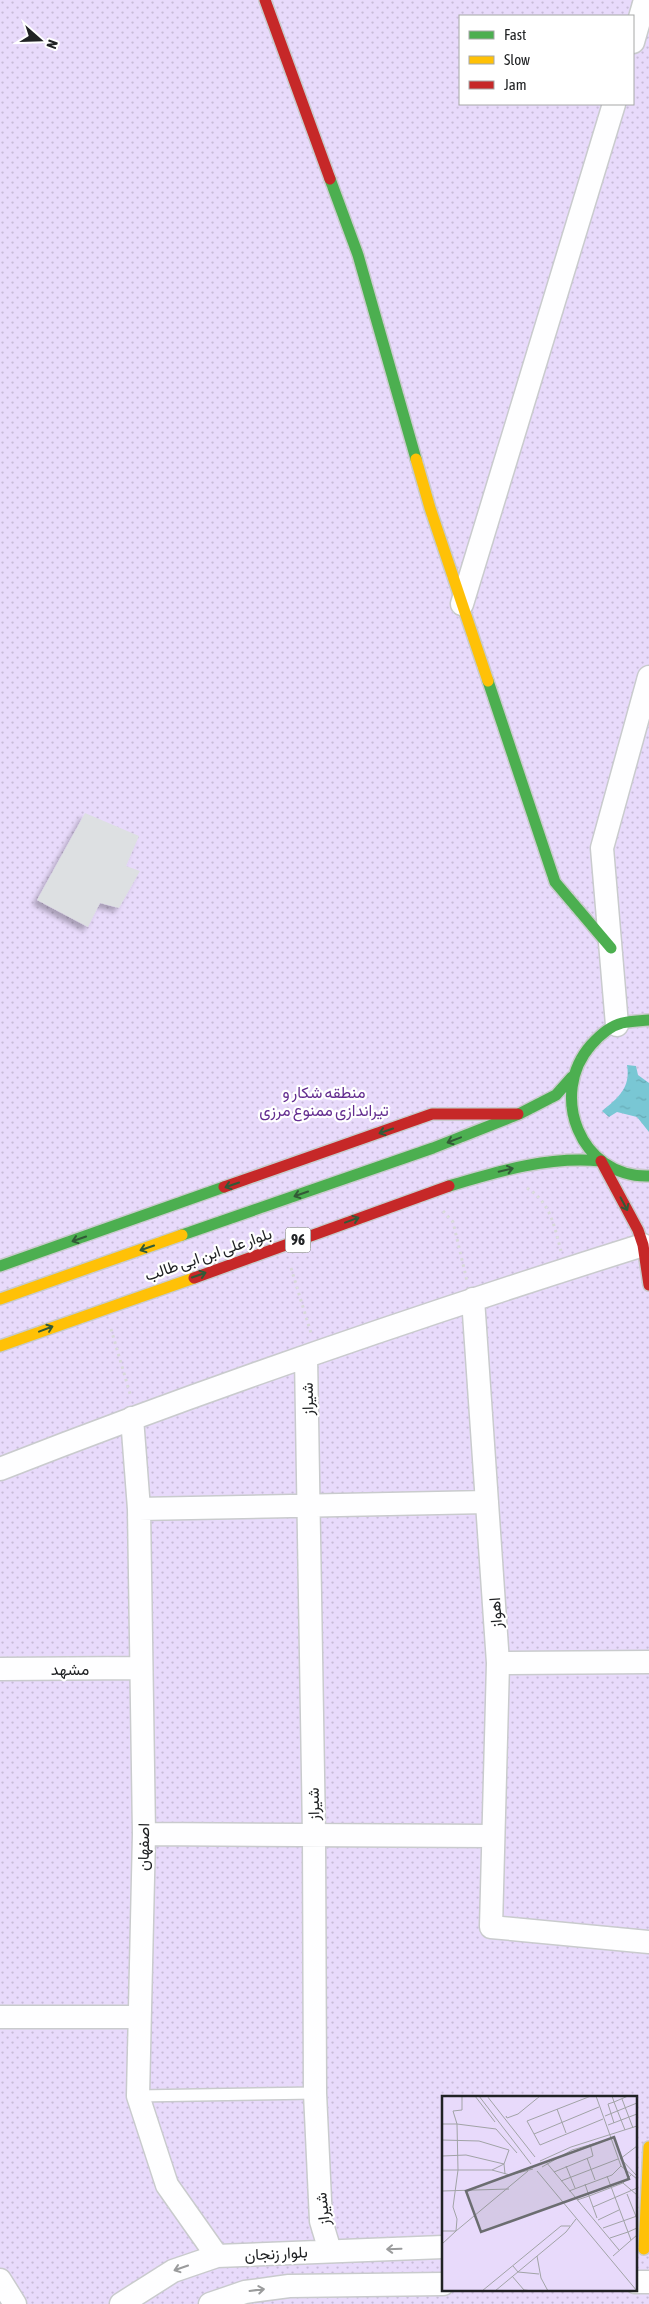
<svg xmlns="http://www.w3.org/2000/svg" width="649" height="2304" font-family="'Asap Condensed',Vazirmatn,sans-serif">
<defs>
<pattern id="park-dots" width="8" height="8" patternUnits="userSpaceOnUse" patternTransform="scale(1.25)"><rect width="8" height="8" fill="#e8dafb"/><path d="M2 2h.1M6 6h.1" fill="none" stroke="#c7bbd7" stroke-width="1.8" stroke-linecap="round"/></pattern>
<pattern id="water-ripples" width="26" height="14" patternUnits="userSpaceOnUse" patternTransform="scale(1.25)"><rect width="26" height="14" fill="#79c7d4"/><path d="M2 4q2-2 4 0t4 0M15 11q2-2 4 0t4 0" fill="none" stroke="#68abb6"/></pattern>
<filter id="shadow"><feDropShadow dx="-4.5" dy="4.5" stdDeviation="2.5" flood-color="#0004"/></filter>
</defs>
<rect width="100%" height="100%" fill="#f7f9fc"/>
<!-- park -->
<path fill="url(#park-dots)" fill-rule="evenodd" d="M0,0H649V2304H0ZM460,16H633V104H460ZM443,2098H635V2290H443Z"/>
<!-- water -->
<path fill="url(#water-ripples)" d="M627,1065L636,1066L638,1075L649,1083V1132L637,1117L617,1112L609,1117L602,1111C618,1098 631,1088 627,1065Z"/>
<!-- building -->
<path fill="#dde0e2" filter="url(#shadow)" d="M85,813L139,836L126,866L140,871L119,908L100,903L88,927L37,900Z"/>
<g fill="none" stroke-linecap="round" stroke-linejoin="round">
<!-- lane casing -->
<g stroke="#c9cbcd" stroke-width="14">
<path id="lane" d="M138,2096L315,2093"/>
</g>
<!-- street casing -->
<g stroke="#c9cbcd" stroke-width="25">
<path id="street" d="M633,42L645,0
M462,604L614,104
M617,1025L602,848L649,677
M473,1299L498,1663L491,1927L649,1942
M306,1357L314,1834L315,2093L321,2221L330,2251
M132,1418L139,1509L144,1834L138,2096L167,2185L217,2256
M0,1469C212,1386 427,1313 643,1245
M139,1509L487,1502
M498,1663L649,1662
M0,1669L140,1668
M144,1834L493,1836
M0,2017H139
M0,2280L15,2304
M635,2282H649
M121,2304L173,2271L217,2256L443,2247
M210,2304L245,2292L289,2286L443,2284"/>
</g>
<!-- fast casing -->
<g stroke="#c9cbcd" stroke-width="14">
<path id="fast" d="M330,179L358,255L416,459
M488,681L555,882L611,948
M649,1020C640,1021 631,1021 622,1023C610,1026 599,1036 591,1045C548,1094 580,1178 649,1176
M449,1186C499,1171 548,1156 601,1161
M182,1235L433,1148L519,1114L556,1095L572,1077
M0,1266L224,1187"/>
</g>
<!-- slow casing -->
<g stroke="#c9cbcd" stroke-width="14">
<path id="slow" d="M416,459L430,508L488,681
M0,1299L182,1235
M0,1346L194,1278
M644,2249L649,2147"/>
</g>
<!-- jam casing -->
<g stroke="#c9cbcd" stroke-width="14">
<path id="jam" d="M265,0L330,179
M601,1161L638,1230L643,1245L649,1285
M224,1187L432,1114H518
M194,1278L449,1186"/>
</g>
<!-- path -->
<path stroke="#d8d9da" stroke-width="3" stroke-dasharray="2.5 4" stroke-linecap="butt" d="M527,1188C551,1203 554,1226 561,1251
M443,1211L453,1222L467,1281
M291,1268L311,1333
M111,1329L131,1397"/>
<!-- lane -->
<use href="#lane" stroke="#fefeff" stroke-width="11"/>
<!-- street -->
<use href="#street" stroke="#fefeff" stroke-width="22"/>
<!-- fast -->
<use href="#fast" stroke="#4caf50" stroke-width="11"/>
<!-- slow -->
<use href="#slow" stroke="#ffc107" stroke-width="11"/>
<!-- jam -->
<use href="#jam" stroke="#c62828" stroke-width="11"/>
</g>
<!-- one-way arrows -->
<defs><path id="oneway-shaft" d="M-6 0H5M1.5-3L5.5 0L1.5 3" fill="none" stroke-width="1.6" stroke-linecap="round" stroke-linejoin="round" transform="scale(1.25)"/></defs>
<g stroke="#325a36">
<use href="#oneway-shaft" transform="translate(386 1131) rotate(161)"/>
<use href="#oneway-shaft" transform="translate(454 1140) rotate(159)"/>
<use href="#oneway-shaft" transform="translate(506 1170) rotate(-13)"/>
<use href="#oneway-shaft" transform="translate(232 1185) rotate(161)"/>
<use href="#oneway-shaft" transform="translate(301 1194) rotate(161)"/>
<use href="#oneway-shaft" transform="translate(624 1204) rotate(62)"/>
<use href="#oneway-shaft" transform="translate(352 1220) rotate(-20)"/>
<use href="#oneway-shaft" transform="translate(79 1239) rotate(161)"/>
<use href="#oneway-shaft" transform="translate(147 1248) rotate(161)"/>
<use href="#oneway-shaft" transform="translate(199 1275) rotate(-19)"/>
<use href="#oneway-shaft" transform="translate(46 1329) rotate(-21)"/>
</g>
<g stroke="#9a9b9c">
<use href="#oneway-shaft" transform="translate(394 2249) rotate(178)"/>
<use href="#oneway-shaft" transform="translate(181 2268) rotate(161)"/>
<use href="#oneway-shaft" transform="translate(257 2290) rotate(-7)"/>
</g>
<g text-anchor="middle" stroke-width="4.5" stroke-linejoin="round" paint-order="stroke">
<!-- shield labels -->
<rect fill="#fff" stroke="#636466" stroke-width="1" x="285.5" y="1227.5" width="25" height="25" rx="4"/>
<g font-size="15" font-weight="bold" fill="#202224">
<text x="298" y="1245">96</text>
</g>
<!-- park labels -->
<g font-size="16" fill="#642e90" stroke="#fff">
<text x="324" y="1098">منطقه شکار و<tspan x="324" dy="18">تیراندازی ممنوع مرزی</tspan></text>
</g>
<!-- street labels -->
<g font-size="16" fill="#202224" stroke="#fff">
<text transform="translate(208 1254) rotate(-19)" y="6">بلوار علی ابن ابی طالب</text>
<text transform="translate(307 1399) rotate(-91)" y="6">شیراز</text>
<text transform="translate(495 1613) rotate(-94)" y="6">اهواز</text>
<text x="70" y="1675">مشهد</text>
<text transform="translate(313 1804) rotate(-91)" y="6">شیراز</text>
<text transform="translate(143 1847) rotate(-89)" y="6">اصفهان</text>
<text transform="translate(322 2209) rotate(-96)" y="6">شیراز</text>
<text transform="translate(276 2253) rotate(-3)" y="6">بلوار زنجان</text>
</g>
</g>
<!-- overview -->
<g transform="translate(442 2096)">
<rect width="195" height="195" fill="#f7f9fc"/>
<path d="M0,0H195V195H0Z" fill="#e8dafb"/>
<path fill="none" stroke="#a1a3a6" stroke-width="1" d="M20,0V14L11,15L15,28L54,33L75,57M33,0L53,26M37,0L89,68M45,0L93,61M149,0L85,25L98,49L161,23M154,0L179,70L195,83M170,0L172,6L186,0M180,3L191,32M115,13L124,37M64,20L65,22L76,18L98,0M163,20L195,7M172,27L166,8L172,6L183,34M0,28H15L16,74H50L68,79L91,73M166,29L195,18M92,38L157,11M0,44L37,45L67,54L62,68L24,59L0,60M145,62L153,84M178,63L195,50M179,63L195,80M98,65L129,51L195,30M104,66L177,154M124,70L133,92M100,71L130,54L168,43M0,74H16L11,111L15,123L14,135L0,148M50,74L62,68L63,78M95,75L195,195M112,76L151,60L148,48M165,80L186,136L195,132M119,85L176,63M181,87L195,99M143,88L147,100L181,87L189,79M0,95L67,93M127,95L170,79L179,70M185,98L195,123M135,104L147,100L155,122M151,111L195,92M156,124L177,114M161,132L195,120M0,135H14L86,75M168,142L186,136L189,144M95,160L99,182L106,195M171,160L195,139M71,170L76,176L97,178M70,180L82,194L91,195M40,195L119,130H128M53,195L124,136L134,123"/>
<path fill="#6b6d70" fill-opacity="0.15" stroke="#6b6d70" stroke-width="2.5" d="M172,41L187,83L39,136L24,95Z"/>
<rect width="195" height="195" fill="none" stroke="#202224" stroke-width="2.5"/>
</g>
<!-- legend -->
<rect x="459" y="15" width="175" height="90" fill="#ffffff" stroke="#a6a7a7"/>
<rect x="469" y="31" width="25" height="8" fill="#4caf50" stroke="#a6a7a7"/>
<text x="504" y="40" font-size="15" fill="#202224">Fast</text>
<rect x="469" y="56" width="25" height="8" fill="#ffc107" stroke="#a6a7a7"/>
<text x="504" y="65" font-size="15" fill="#202224">Slow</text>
<rect x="469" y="81" width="25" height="8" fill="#c62828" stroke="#a6a7a7"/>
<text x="504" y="90" font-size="15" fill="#202224">Jam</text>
<!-- north arrow -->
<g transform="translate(40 40) rotate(110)" stroke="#ffffff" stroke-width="4" paint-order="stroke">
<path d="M0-4L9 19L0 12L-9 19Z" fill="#202224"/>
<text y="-8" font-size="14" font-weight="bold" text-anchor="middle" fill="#202224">N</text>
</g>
</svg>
